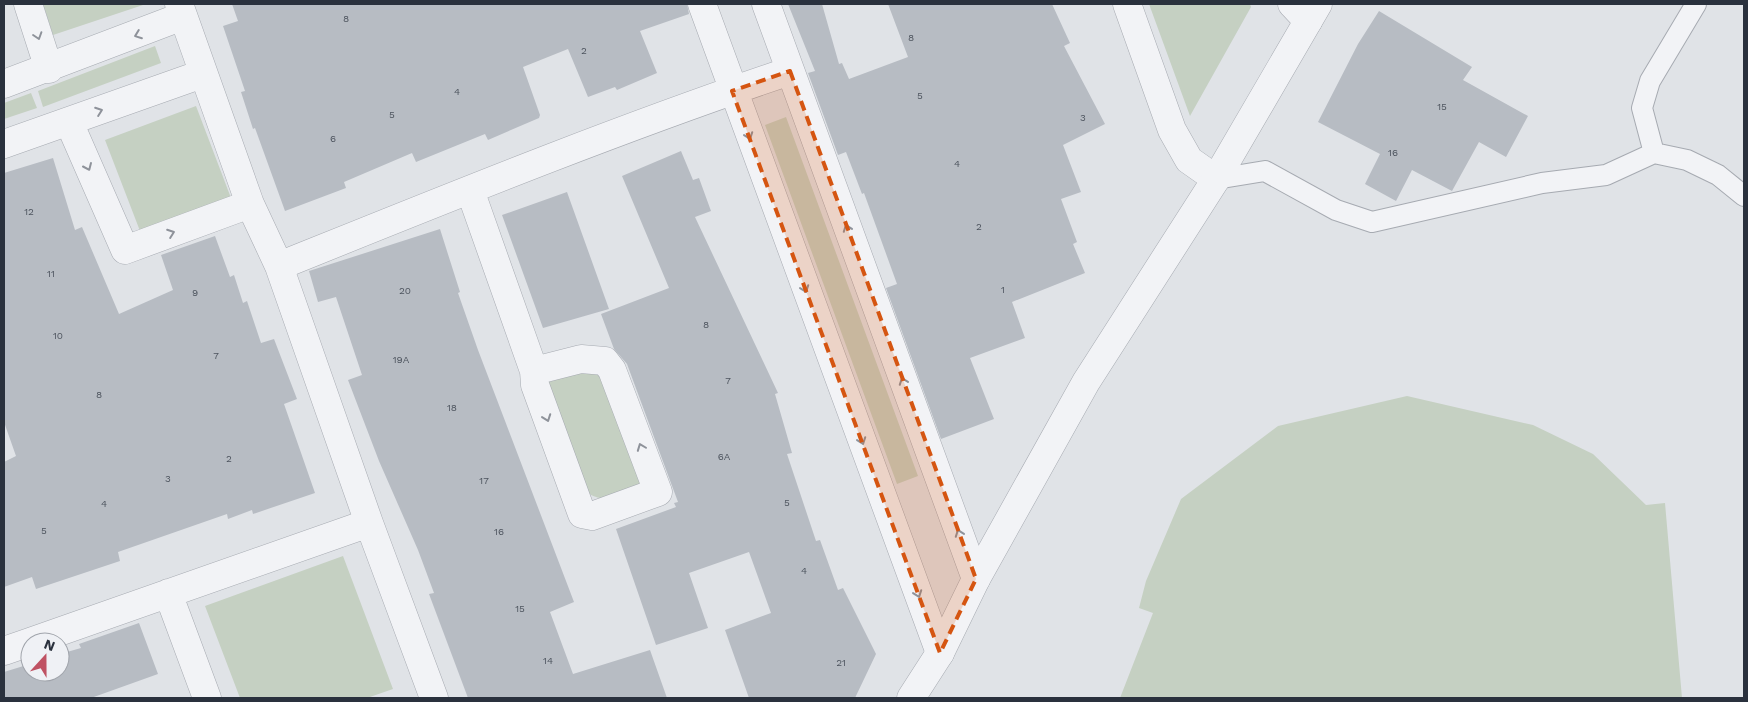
<svg xmlns="http://www.w3.org/2000/svg" width="1748" height="702" font-family="'Work Sans',sans-serif">
<rect width="100%" height="100%" fill="#e0e3e7"/>
<!-- green -->
<path fill="#c5d0c2" d="M43,4H146L53,35Z
M1149,4H1250L1251,7L1190,116Z
M155,46L161,63L43,107L38,91Z
M31,93L37,108L4,119V103Z
M196,106L231,198L140,231L105,140Z
M786,117L918,476L897,484L765,125Z
M583,370L593,371L602,378L643,486C624,493 604,506 587,492L546,383Z
M1407,396L1533,425L1593,454L1646,505L1665,503L1682,698H1120L1153,613L1139,608L1146,581L1181,499L1278,426Z
M343,556L393,689L367,698H240L205,606Z"/>
<!-- building -->
<path fill="#b7bcc3" d="M232,4H687L689,14L640,31L657,73L617,90L615,87L588,97L568,49L523,67L540,115L539,118L488,140L485,134L416,162L412,153L344,182L346,188L285,211L255,128L253,129L241,92L245,91L223,26L238,21Z
M788,4H822L839,64L842,63L849,79L908,57L888,4H1052L1070,43L1064,46L1105,124L1063,145L1081,192L1061,199L1077,242L1073,244L1085,273L1012,302L1025,338L970,358L994,419L941,439L886,288L897,284L864,193L862,194L846,152L838,155L808,73L815,71Z
M1379,11L1472,67L1463,80L1528,116L1506,157L1479,142L1452,191L1412,170L1396,201L1365,184L1380,154L1318,122L1358,44Z
M681,151L693,180L699,178L711,211L695,217L778,393L775,394L792,453L787,454L816,541L820,540L838,590L843,588L876,654L855,698H749L725,630L771,613L749,552L689,573L708,628L656,645L616,529L676,507L674,503L678,502L627,364L614,349L601,314L669,288L622,176Z
M53,158L75,230L82,227L119,314L173,290L161,255L215,236L230,277L234,275L243,303L247,301L261,343L274,339L297,399L284,404L315,493L253,514L252,510L228,519L227,514L118,552L120,561L36,589L32,577L4,587V462L16,456L4,422V173Z
M567,192L609,309L543,328L502,215Z
M440,229L460,292L458,293L478,350L574,602L550,612L573,674L650,650L667,698H468L429,594L434,593L418,550L379,461L348,380L362,375L336,297L318,302L309,271Z
M139,623L158,674L91,698H4V672L30,664V672H60V654L81,648L79,644Z"/>
<g fill="none" stroke-linecap="round" stroke-linejoin="round">
<!-- service casing -->
<g stroke="#a6aab1" stroke-width="22">
<path id="service" d="M1654,153L1642,108L1650,81L1696,4
M1216,179L1265,171L1336,210L1372,222L1542,183L1606,175L1654,153L1687,160L1718,175L1744,196"/>
</g>
<!-- minor casing -->
<g stroke="#a6aab1" stroke-width="29">
<path id="minor" d="M28,4L49,69
M179,4L250,204L279,266L369,523L434,698
M702,4L940,653
M766,4L976,579
M1127,4L1172,130L1189,160L1216,179
M1292,4L1308,21
M4,84L183,16
M69,122L125,250L250,204
M4,144L202,74
M470,190L534,371L535,385L582,514L592,516L658,492L612,370L605,361L581,359L534,371
M279,266C448,198 617,129 790,71
M168,593L207,698
M30,642L369,523
M4,651L30,642"/>
</g>
<!-- tertiary casing -->
<g stroke="#a6aab1" stroke-width="29">
<path id="tertiary" d="M911,698L940,653L976,579L1086,382L1216,179L1318,4"/>
</g>
<!-- service -->
<use href="#service" stroke="#f2f3f6" stroke-width="20"/>
<!-- minor -->
<use href="#minor" stroke="#f2f3f6" stroke-width="28"/>
<!-- tertiary -->
<use href="#tertiary" stroke="#f2f3f6" stroke-width="28"/>
</g>
<!-- one-way arrows -->
<defs><path id="oneway-chevron" d="M-2-3.5L2.5 0L-2 3.5" fill="none" stroke-width="1.6" stroke-linecap="round" stroke-linejoin="round" transform="scale(1.25)"/></defs>
<g stroke="#8e929a">
<use href="#oneway-chevron" transform="translate(138 35) rotate(159)"/>
<use href="#oneway-chevron" transform="translate(38 36) rotate(72)"/>
<use href="#oneway-chevron" transform="translate(99 111) rotate(-20)"/>
<use href="#oneway-chevron" transform="translate(749 136) rotate(70)"/>
<use href="#oneway-chevron" transform="translate(88 167) rotate(66)"/>
<use href="#oneway-chevron" transform="translate(847 228) rotate(-110)"/>
<use href="#oneway-chevron" transform="translate(171 233) rotate(-20)"/>
<use href="#oneway-chevron" transform="translate(805 289) rotate(70)"/>
<use href="#oneway-chevron" transform="translate(903 381) rotate(-110)"/>
<use href="#oneway-chevron" transform="translate(547 418) rotate(70)"/>
<use href="#oneway-chevron" transform="translate(862 441) rotate(70)"/>
<use href="#oneway-chevron" transform="translate(641 447) rotate(-111)"/>
<use href="#oneway-chevron" transform="translate(959 533) rotate(-110)"/>
<use href="#oneway-chevron" transform="translate(918 594) rotate(70)"/>
</g>
<!-- marked area -->
<path fill="#d55511" fill-opacity="0.2" stroke="#d55511" stroke-width="4" stroke-dasharray="10 6" stroke-linejoin="round" d="M790,71L976,579L940,653L732,91Z"/>
<g text-anchor="middle" stroke-width="4" stroke-linejoin="round" paint-order="stroke">
<!-- number labels -->
<g font-size="10" fill="#4d545e">
<text x="346" y="22">8</text>
<text x="911" y="41">8</text>
<text x="584" y="54">2</text>
<text x="457" y="95">4</text>
<text x="920" y="99">5</text>
<text x="1442" y="110">15</text>
<text x="392" y="118">5</text>
<text x="1083" y="121">3</text>
<text x="333" y="142">6</text>
<text x="1393" y="156">16</text>
<text x="957" y="167">4</text>
<text x="29" y="215">12</text>
<text x="979" y="230">2</text>
<text x="51" y="277">11</text>
<text x="1003" y="293">1</text>
<text x="405" y="294">20</text>
<text x="195" y="296">9</text>
<text x="706" y="328">8</text>
<text x="58" y="339">10</text>
<text x="216" y="359">7</text>
<text x="401" y="363">19A</text>
<text x="728" y="384">7</text>
<text x="99" y="398">8</text>
<text x="452" y="411">18</text>
<text x="724" y="460">6A</text>
<text x="229" y="462">2</text>
<text x="168" y="482">3</text>
<text x="484" y="484">17</text>
<text x="787" y="506">5</text>
<text x="104" y="507">4</text>
<text x="44" y="534">5</text>
<text x="499" y="535">16</text>
<text x="804" y="574">4</text>
<text x="520" y="612">15</text>
<text x="548" y="664">14</text>
<text x="841" y="666">21</text>
</g>
</g>
<!-- border -->
<rect width="1748" height="702" fill="none" stroke="#2a313d" stroke-width="10"/>
<!-- north arrow -->
<g transform="translate(45 657) rotate(21)"><circle r="24" fill="#eff1f5" stroke="#a0a4ab"/>
<path d="M0-4L9 19L0 12L-9 19Z" fill="#bf5263"/>
<text y="-8" font-size="14" font-weight="bold" text-anchor="middle" fill="#2a313d">N</text>
</g>
</svg>
